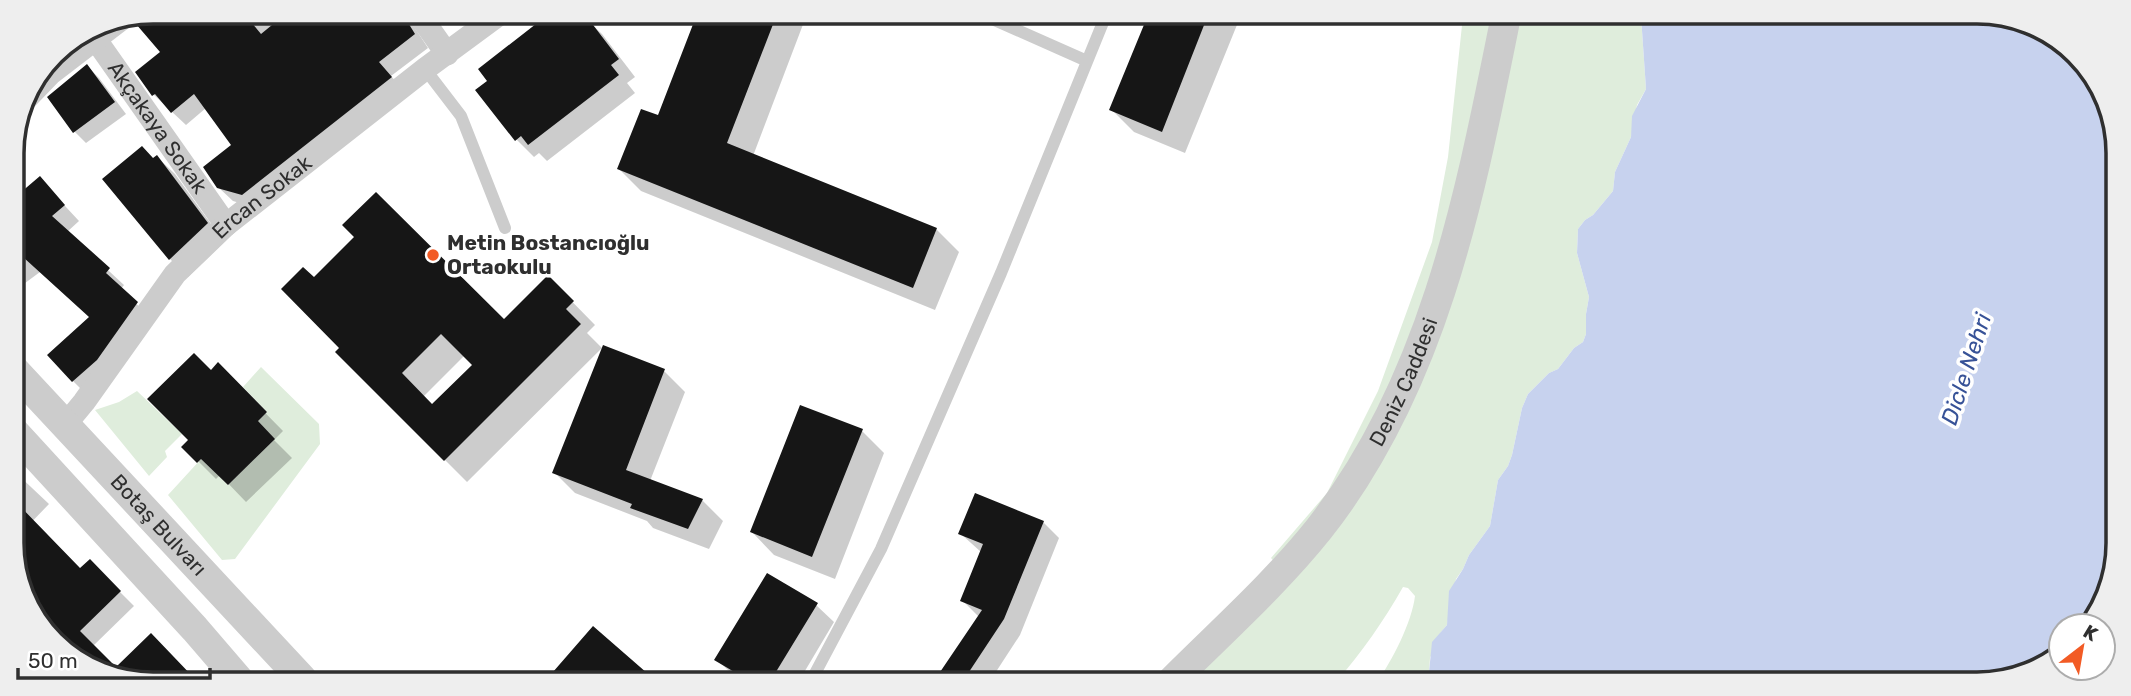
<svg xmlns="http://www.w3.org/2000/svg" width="2131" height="696" font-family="Rubik,sans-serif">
<rect width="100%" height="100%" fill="#fff"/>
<!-- green -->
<path fill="#dfeddc" d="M1463,16H1641L1646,89L1637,105L1631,137L1615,172L1613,191L1593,215L1585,220L1578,229L1577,253L1589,297L1586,314V334L1583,342L1574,348L1558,369L1549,373L1528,394L1522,408L1512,455L1508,466L1498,480L1490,526L1469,555L1463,569L1456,579L1447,625L1441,632L1430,658L1429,672C1415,686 1396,682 1377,682C1392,661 1412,622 1415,596L1408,588L1403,587C1383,622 1362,652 1336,682L1172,681L1282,570L1271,558L1327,493L1378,391L1432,242L1448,157Z
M261,367L319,424L320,444L235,559L222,560L168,495L201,459L228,485L275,439L258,421L267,412L243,387Z
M137,391L182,434L165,451L167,457L149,476L95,410L119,402Z"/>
<!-- water -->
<path fill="#c7d2ee" d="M1641,16L2014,17L2083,60L2116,127L2114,579L2083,626H2061V655L1986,683L1416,682L1429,672L1432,642L1447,625L1449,591L1463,569L1469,555L1490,526L1498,480L1508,466L1512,455L1522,408L1528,394L1549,373L1558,369L1574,348L1583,342L1586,334V314L1589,297L1577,253L1578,229L1585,220L1593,215L1613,191L1615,172L1631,137L1632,116L1646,89Z"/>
<!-- shadow -->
<path fill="#0003" fill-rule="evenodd" d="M154,12L405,13L428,48L391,76L404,91L256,208L233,201L218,187L234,146L206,108L186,125L154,95L162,52L138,16L129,20L23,99L54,53L100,23Z
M699,14H807L753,156L936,229L959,252L935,310L641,191L619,169L659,118Z
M1150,15H1241L1185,153L1134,132L1111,109Z
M1356,15H1370L1368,20Z
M584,17L602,34L635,77L627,83L635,93L547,161L539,153L534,157L516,139Z
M87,66L99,78L126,114L86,143L74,131Z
M157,157L175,174L224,242L188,277L170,259L104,180Z
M40,179L79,221L67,232L124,285L121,289L152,319L88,396L73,381L91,318L40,272L13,292V202Z
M548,277L595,325L587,333L602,348L467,482L337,352L341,348L314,279L504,322ZM465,355L474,365L433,407L423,397Z
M218,365L283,431L274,440L292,458L246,502L220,475L216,479L184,447L191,441L211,372Z
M664,371L685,392L650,481L702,500L723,521L709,549L653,528L647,521L575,493L554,472Z
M862,431L884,453L835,579L774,555L752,532Z
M14,471L49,504L23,531L15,523Z
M1043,522L1059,538L1020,635L990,681H937L979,617L962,600L981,552L961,534Z
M38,527L81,570L90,562L134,606L93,646L116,669L151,635L194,679H117L48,636L15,569V550Z
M816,605L834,622L799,681L739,680L717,660Z"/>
<!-- building -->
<path fill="#161616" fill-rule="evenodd" d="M154,12H243L261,34L283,16L288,22L301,13H404L407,21L415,34L379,62L392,77L242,195L217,188L203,167L231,145L194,94L171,113L155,94L152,96L135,72L160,52L136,24L137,16Z
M550,13H584L619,59L611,65L619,75L528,145L521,136L515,141L475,90L487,81L478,69Z
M697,14H777L727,143L937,228L913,288L617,169L641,109L658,115Z
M1148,15H1208L1162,132L1109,110Z
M87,64L115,102L73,133L47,97Z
M142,146L153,158L157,155L208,223L169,260L102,179Z
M40,176L65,205L52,216L110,268L106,273L138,302L97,360L72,382L47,355L89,317L23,257L13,265V199Z
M376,192L504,319L548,275L574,301L566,309L581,324L444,461L335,352L339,348L281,289L303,267L314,277L354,237L342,225ZM441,334L472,365L432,404L402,373Z
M603,345L665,369L626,470L703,499L688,529L630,508L632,504L552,473Z
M194,353L211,370L218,362L267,412L258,421L275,439L228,485L201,459L197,463L181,447L188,440L147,399Z
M800,405L863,429L812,557L750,532Z
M975,493L1044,521L1004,619L963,681H934L982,610L960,601L983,544L958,534Z
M15,501L80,568L90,559L121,591L80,631L116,667L151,633L195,679H117L48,636L15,569Z
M767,573L818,603L771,680H748L714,660Z
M593,626L655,680H546Z"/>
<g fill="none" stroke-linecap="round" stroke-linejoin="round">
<!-- service -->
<path stroke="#ccc" stroke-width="12" d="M981,14L1087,61
M425,69L461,116L505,228
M811,681L881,549L1001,273L1106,15"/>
<!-- minor -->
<g stroke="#ccc" stroke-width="23">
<path d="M418,13L447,54"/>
<path id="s1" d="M89,30L226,225"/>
<path d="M23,102L50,74L123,18"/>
<path id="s2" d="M65,425L84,402L175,274L226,225L425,69L501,13"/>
</g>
<!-- tertiary -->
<g stroke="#ccc" stroke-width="30">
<path id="s3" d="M14,370L302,679"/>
<path d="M14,432L195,629L238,679"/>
<path id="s4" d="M1172,681C1221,632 1275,584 1319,529C1435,382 1470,195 1506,16"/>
</g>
</g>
<!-- markers -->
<circle fill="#f25b25" stroke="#fff" stroke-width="2.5" cx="433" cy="255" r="7"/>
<g text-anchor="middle" stroke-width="7" stroke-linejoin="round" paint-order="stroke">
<!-- street labels -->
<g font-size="21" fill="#2f2f2f" stroke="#fff">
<text dy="7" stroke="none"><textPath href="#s1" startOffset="119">Akçakaya Sokak</textPath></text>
<text dy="7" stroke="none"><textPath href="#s2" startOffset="303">Ercan Sokak</textPath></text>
<text dy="7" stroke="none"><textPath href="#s4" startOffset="382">Deniz Caddesi</textPath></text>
<text dy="7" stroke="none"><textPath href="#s3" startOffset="212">Botaş Bulvarı</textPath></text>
</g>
<!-- poi labels -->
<g font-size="21" font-weight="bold" fill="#2f2f2f" stroke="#fff" text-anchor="start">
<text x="447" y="250">Metin Bostancıoğlu<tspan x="447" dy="24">Ortaokulu</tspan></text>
</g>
<!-- water labels -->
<g font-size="23" font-style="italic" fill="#375297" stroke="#fff">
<text transform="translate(1966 369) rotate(-72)" y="8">Dicle Nehri</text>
</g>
</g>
<!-- crop -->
<path d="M0 0H2131V696H0ZM153 24H1977A129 129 0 0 1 2106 153V543A129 129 0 0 1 1977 672H153A129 129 0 0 1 24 543V153A129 129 0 0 1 153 24Z" fill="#eee" fill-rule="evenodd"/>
<path fill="none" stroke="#2f2f2f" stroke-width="3.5" d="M153 24H1977A129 129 0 0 1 2106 153V543A129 129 0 0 1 1977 672H153A129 129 0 0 1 24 543V153A129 129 0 0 1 153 24Z"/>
<!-- north arrow -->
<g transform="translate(2082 647) rotate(31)"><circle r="33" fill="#ffffff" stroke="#acacac" stroke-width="2"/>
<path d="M0-5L12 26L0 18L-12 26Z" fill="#f25b25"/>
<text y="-10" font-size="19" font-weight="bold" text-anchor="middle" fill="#2f2f2f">K</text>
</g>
<!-- scale -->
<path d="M18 668v10h192v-10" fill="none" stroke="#2f2f2f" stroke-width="3.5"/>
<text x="28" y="668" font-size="21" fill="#2f2f2f" stroke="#ffffff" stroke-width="5" paint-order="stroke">50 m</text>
</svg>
